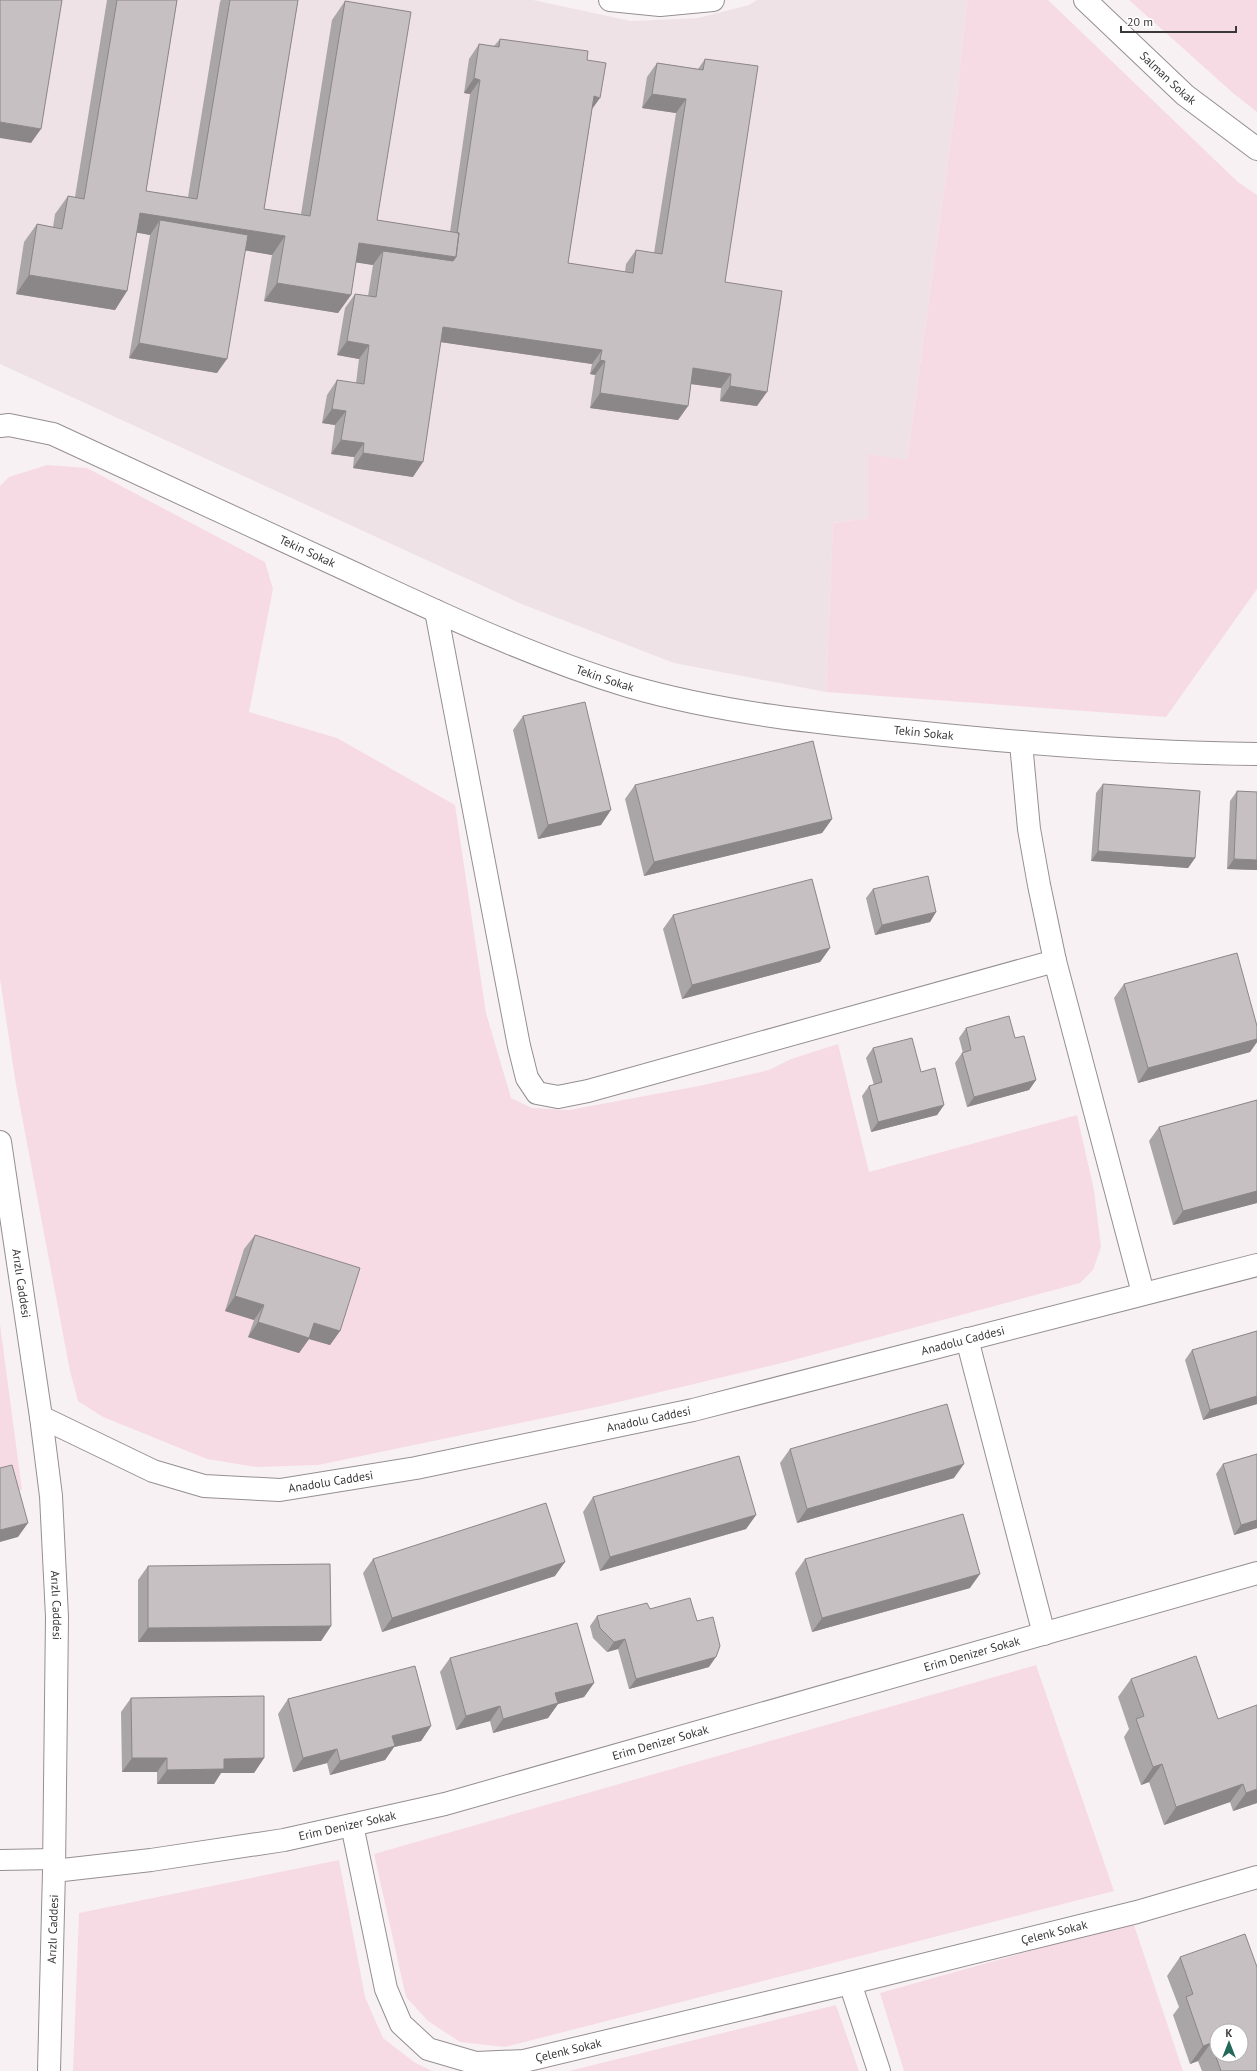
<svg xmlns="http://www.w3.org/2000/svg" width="1257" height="2071" font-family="'PT Sans',sans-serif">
<rect width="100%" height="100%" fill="#f8f1f4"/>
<!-- built -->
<path fill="#efe2e6" d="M0,0H533L631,21L698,18L749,5L757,0H967L957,95L907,460L868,518L833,523L826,692L674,663L524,605L0,364Z"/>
<!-- green -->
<path fill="#f6dbe5" d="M967,0H1048L1238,182L1257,195V589L1166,717L826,692L833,523L868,518V454L907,460L957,95Z
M1129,0H1257V112L1233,93Z
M47,465L87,468L265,562L273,589L249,712L337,738L455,805L486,1013L511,1098L532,1108L569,1110L699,1086L769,1070L791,1059L838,1044L869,1172L1077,1115L1094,1190L1101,1247L1093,1270L1080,1283L786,1362L606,1405L318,1465L256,1467L207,1459L103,1417L78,1401L70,1371L16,1085L0,979V486L9,477Z
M0,1324L22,1490L0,1487Z
M1036,1665L1114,1891L505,2047L460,2042L428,2021L406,1997L374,1854Z
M339,1860L365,1997L383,2038L414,2062L432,2071H73L79,1913Z
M1133,1922L1183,2071H904L880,1993Z
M836,2005L859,2071H569Z"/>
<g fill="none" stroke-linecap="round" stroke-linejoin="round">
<!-- service casing -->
<g stroke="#958f91" stroke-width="22">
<path id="service" d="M0,1860L54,1859"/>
</g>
<!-- minor casing -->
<g stroke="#958f91" stroke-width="24">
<g id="minor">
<path d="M610,0L660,5L713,0"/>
<path id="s1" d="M1085,0L1185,95L1257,149"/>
<path id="s2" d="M0,426L9,425L53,434C155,481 257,528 358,575C446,616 535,658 628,686C721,713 819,723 915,732C1029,744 1143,753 1257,754"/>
<path d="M436,611L519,1046L527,1078L537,1093L558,1097L588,1091L1055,961L1039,885L1029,829L1021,743"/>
<path d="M1055,961L1143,1293"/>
<path d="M967,1339L1044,1634"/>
<path id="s3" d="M41,1417L153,1471L204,1486L280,1490L416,1468L693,1410L1257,1265"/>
<path id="s4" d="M352,1825L386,1989L401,2024L428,2049L476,2063L524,2061L850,1983"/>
<path id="s5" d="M54,1871L151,1860L284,1840L445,1804L1257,1573"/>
<path id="s6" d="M879,2071L850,1983L1137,1912L1257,1877"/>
</g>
</g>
<!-- tertiary casing -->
<g stroke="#958f91" stroke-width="24">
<g id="tertiary">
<path id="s7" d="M0,1142L41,1417L51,1496L57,1617L54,1871L49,2071"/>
</g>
</g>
<!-- service -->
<use href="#service" stroke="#fff" stroke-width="20"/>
<!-- minor -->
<use href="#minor" stroke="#fff" stroke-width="22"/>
<!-- tertiary -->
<use href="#tertiary" stroke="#fff" stroke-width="22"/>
</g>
<!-- wall -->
<path fill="#aaa5a7" d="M107,0H177L146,191L188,197L220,2L221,0H298L264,209L301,214L332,20L345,1L377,220L450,232L470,94L464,93L469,59L479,44L494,46L500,39L587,60L592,110L568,263L625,272L626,264L636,250L654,253L676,113L642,108L647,77L657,63L698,69L705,59L725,282L757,406L720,401L721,388L691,384L688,406L678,420L590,408L595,375L590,374L592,364L441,342L413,477L353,468L354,457L331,454L335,425L322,423L327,395L337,380L356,383L359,359L337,355L345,308L355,294L368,296L373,265L356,262L351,295L338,313L264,301L272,255L245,250L217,373L129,358L150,235L137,232L127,291L115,310L16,294L24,242L37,224L53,227L55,214L68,196L75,197Z
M523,716L601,825L538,839L513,730Z
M1103,784L1195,858L1188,868L1091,861L1096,793Z
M635,785L832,819L822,833L644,876L625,799Z
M1237,791L1257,792V870L1227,869L1230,801Z
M873,889L936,912L930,922L875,935L866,898Z
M673,915L830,948L820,962L682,999L663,929Z
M1124,984L1257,1026V1042L1250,1052L1138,1083L1114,998Z
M966,1028L1015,1038L1036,1080L1029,1090L967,1107L955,1063L962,1053H963L959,1038Z
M873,1048L921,1072L944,1105L937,1115L871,1132L862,1096L869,1086L874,1085L866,1058Z
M1257,1100V1203L1173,1225L1149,1141L1159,1127Z
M255,1235L340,1331L330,1345L309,1339L299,1353L248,1337L254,1320L225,1311L244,1249Z
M1257,1331V1404L1203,1420L1185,1360L1192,1350Z
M790,1449L954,1478L797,1523L780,1463Z
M1257,1454V1528L1234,1535L1216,1474L1223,1464Z
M593,1497L756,1515L746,1529L600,1571L583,1512Z
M373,1559L555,1576L382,1632L363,1573Z
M805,1559L970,1588L812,1632L795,1573Z
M148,1566L331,1626L321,1641L138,1642V1580Z
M650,1609L709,1667L629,1689L618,1649L607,1652L593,1638L590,1626L597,1616Z
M450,1658L594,1683L584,1697L558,1704L548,1718L493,1733L490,1721L456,1730L440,1672Z
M1131,1679L1218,1719L1257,1803L1233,1811L1230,1802L1164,1825L1149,1782L1141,1785L1124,1737L1129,1729L1118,1697Z
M131,1698L264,1758L254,1773H221L214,1784H157V1772H122L121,1712Z
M288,1699L431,1726L421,1741L394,1747L385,1760L330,1775L327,1763L293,1772L278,1714Z
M1180,1957L1257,2071H1202L1198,2061L1190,2064L1173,2015L1179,2007L1167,1976Z"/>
<!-- shaded-wall -->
<path fill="#8b8688" d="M474,78L480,80L470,94L464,93Z
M652,94L686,99L676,113L642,108Z
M594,96L600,98L590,112Z
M0,122L41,129L31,143L0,138Z
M140,213L285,236L272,255L157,236L160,220L150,235L127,231Z
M359,243L456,257L443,276L383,251L373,265L346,261Z
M29,275L127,291L115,310L16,294Z
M277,283L351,295L338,313L264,301Z
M443,327L602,350L592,364L433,341Z
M347,341L369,345L359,359L337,355Z
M139,343L227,359L217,373L129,358Z
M600,360L605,361L595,375L590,374Z
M693,368L731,374L721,388L683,383Z
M730,386L767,392L757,406L720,401Z
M600,393L688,406L678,420L590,408Z
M332,409L346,411L335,425L322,423Z
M341,440L364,443L354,457L331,454Z
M363,453L423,462L413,477L353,468Z
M611,810L601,825L538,839L548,825Z
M832,819L822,833L644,876L654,862Z
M1098,851L1195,858L1188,868L1091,861Z
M1234,859L1257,860V870L1227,869Z
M936,912L930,922L875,935L882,925Z
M830,948L820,962L682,999L692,985Z
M1257,1039V1042L1250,1052L1138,1083L1148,1068Z
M1036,1080L1029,1090L967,1107L974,1097Z
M944,1105L937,1115L871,1132L878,1122Z
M1257,1191V1203L1173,1225L1183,1211Z
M235,1296L264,1305L254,1320L225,1311Z
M258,1322L314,1323L340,1331L330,1345L309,1339L299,1353L248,1337Z
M1257,1396V1404L1203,1420L1210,1410Z
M964,1464L954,1478L797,1523L807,1509Z
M756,1515L746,1529L600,1571L610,1557Z
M1257,1520V1528L1234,1535L1241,1525Z
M28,1523L18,1537L0,1542V1530Z
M565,1562L555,1576L382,1632L392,1618Z
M980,1574L970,1588L812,1632L822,1618Z
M331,1626L321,1641L138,1642L148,1628Z
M625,1639L618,1649L607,1652L614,1642Z
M716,1657L709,1667L629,1689L636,1679Z
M594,1683L584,1697L558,1704L548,1718L493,1733L503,1719L555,1693Z
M500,1706L490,1721L456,1730L466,1716Z
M431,1726L421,1741L394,1747L385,1760L330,1775L340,1761L392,1736Z
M337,1749L327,1763L293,1772L303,1758Z
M132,1758H167L157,1772H122Z
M264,1758L254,1773H221L214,1784H157L167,1770L224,1759Z
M1162,1764L1149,1782L1141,1785L1153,1767Z
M1243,1784L1230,1802L1164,1825L1176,1807Z
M1257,1789V1803L1233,1811L1246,1793Z
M1211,2043L1198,2061L1190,2064L1203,2046Z"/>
<!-- building -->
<path fill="#c6c0c2" stroke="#8b8688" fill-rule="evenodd" d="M0,0H62L41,129L0,122Z
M117,0H177L146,191L197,199L230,0H298L264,209L310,216L345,1L411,12L377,220L459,233L456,257L359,243L351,295L277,283L285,236L140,213L127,291L29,275L37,224L62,229L68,196L84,199Z
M500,39L588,51L587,60L606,63L600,98L594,96L568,263L633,273L636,250L662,254L686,99L652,94L657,63L703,70L705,59L758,66L725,282L782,291L767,392L730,386L731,374L693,368L688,406L600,393L605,361L600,360L602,350L443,327L423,462L363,453L364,443L341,440L346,411L332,409L337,380L364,384L369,345L347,341L355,294L376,297L383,251L453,261L456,257L459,233H457L480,80L474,78L479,44L499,47Z
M160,220L248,235L227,359L139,343Z
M585,702L611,810L548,825L523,716Z
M813,741L832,819L654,862L635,785Z
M1103,784L1200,791L1195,858L1098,851Z
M1237,791L1257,792V860L1234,859Z
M928,876L936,912L882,925L873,889Z
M812,879L830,948L692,985L673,915Z
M1237,953L1257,1026V1039L1148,1068L1124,984Z
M1009,1016L1015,1038L1024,1036L1036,1080L974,1097L962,1053L971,1050L966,1028Z
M912,1038L921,1072L935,1068L944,1105L878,1122L869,1086L882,1082L873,1048Z
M1257,1100V1191L1183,1211L1159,1127Z
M255,1235L360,1268L340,1331L314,1323L309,1338L258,1322L264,1305L235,1296Z
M1257,1331V1396L1210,1410L1192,1350Z
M947,1404L964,1464L807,1509L790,1449Z
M1257,1454V1520L1241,1525L1223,1464Z
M739,1456L756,1515L610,1557L593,1497Z
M12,1465L28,1523L0,1530V1468Z
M546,1503L565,1562L392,1618L373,1559Z
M963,1514L980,1574L822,1618L805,1559Z
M330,1564L331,1626L148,1628V1566Z
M690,1598L697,1621L713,1617L720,1646L716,1657L636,1679L625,1639L614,1642L600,1628L597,1616L647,1603L650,1609Z
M577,1623L594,1683L555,1693L558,1703L503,1719L500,1706L466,1716L450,1658Z
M1196,1656L1218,1719L1257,1705V1789L1246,1793L1243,1784L1176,1807L1162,1764L1153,1767L1136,1719L1144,1716L1131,1679Z
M415,1666L431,1726L392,1736L395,1746L340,1761L337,1749L303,1758L288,1699Z
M264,1696V1758L224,1759V1769L167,1770V1758H132L131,1698Z
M1245,1934L1257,1967V2071H1221L1211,2043L1203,2046L1186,1997L1193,1994L1180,1957ZM1217,2031H1241V2055H1217Z"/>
<g text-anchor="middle" stroke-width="3.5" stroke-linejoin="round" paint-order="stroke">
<!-- street labels -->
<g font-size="12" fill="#3b3839" stroke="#fff">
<text dy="4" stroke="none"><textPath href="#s1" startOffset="114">Salman Sokak</textPath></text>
<text dy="4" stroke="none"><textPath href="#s2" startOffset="334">Tekin Sokak</textPath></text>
<text dy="4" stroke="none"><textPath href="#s2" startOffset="658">Tekin Sokak</textPath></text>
<text dy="4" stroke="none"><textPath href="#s2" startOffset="982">Tekin Sokak</textPath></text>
<text dy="4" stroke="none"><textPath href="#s7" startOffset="143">Arızlı Caddesi</textPath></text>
<text dy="4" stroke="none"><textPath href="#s3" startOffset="953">Anadolu Caddesi</textPath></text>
<text dy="4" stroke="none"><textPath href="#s3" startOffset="629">Anadolu Caddesi</textPath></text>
<text dy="4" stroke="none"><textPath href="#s3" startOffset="305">Anadolu Caddesi</textPath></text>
<text dy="4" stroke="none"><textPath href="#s7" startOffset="467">Arızlı Caddesi</textPath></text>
<text dy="4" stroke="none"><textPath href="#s5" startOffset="945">Erim Denizer Sokak</textPath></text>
<text dy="4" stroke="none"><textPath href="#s5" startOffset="621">Erim Denizer Sokak</textPath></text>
<text dy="4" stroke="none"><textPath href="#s5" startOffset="297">Erim Denizer Sokak</textPath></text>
<text transform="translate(53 1929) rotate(-88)" y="4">Arızlı Caddesi</text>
<text dy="4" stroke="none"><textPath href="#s6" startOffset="303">Çelenk Sokak</textPath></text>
<text dy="4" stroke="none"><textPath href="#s4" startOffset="386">Çelenk Sokak</textPath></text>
</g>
</g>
<!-- north arrow -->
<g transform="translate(1229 2043)"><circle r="19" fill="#ffffff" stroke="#b1afb0"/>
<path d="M0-3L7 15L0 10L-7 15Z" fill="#246859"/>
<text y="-6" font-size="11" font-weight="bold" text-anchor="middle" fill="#3b3839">K</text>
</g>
<!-- scale -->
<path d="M1121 26v6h115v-6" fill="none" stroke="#3b3839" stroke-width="2"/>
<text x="1127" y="26" font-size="12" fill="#3b3839" stroke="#ffffff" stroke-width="3" paint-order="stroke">20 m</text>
</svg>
